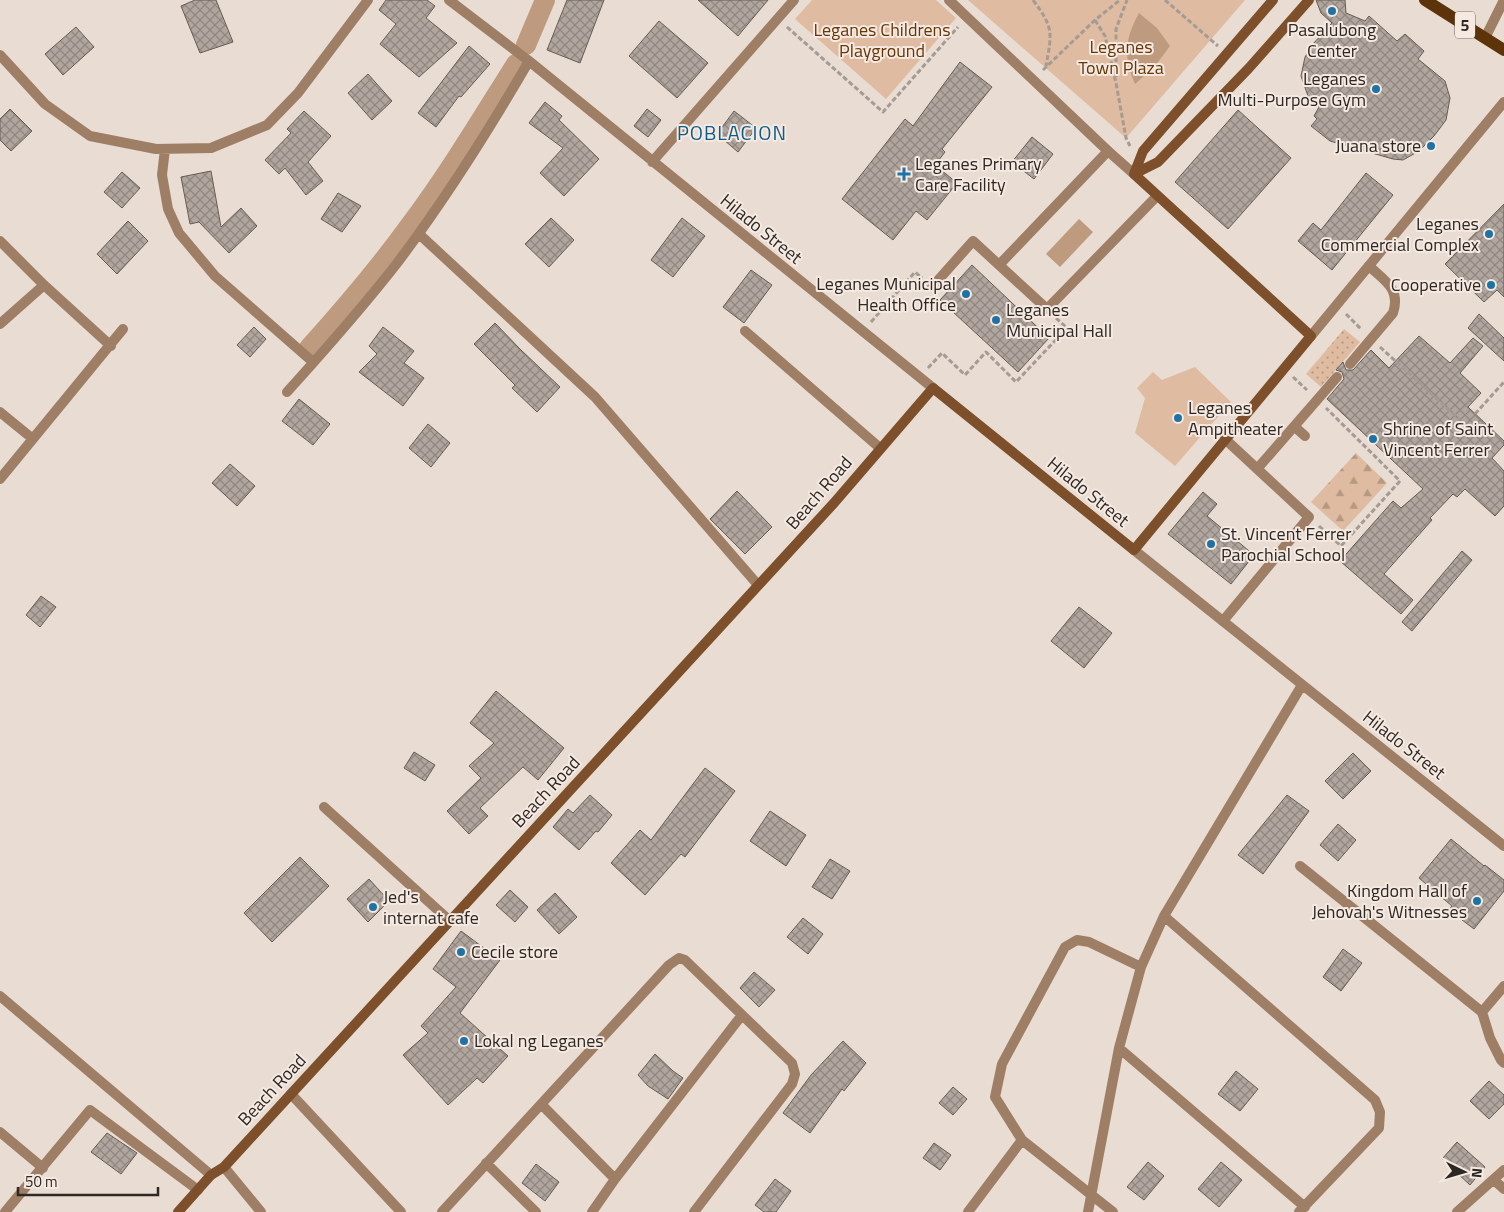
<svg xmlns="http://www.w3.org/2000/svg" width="1504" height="1212" font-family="'Titillium Web',sans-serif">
<defs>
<pattern id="grass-dots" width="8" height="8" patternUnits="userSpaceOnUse" patternTransform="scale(1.25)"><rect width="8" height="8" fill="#dfbca1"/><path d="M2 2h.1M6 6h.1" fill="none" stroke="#b59983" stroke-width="1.8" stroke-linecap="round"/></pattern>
<pattern id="forest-firs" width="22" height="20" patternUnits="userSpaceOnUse" patternTransform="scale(1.25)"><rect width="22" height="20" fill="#dfbca1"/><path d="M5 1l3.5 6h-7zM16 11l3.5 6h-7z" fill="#b59983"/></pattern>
<pattern id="building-cross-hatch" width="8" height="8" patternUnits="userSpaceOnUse" patternTransform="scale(1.25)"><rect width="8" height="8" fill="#b1a69e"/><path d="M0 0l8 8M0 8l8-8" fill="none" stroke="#908781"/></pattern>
</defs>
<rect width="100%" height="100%" fill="#e8dcd3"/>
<!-- grass -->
<path fill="url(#grass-dots)" d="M1344,329L1360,342L1321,387L1306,374Z"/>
<!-- forest -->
<path fill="url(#forest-firs)" d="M1356,453L1387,483L1343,531L1311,502Z"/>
<!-- park -->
<path fill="#dfbca1" d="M812,0H936L956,18L886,99L795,19Z
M968,0H1245L1126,138Z
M1195,367L1231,402L1175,466L1135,433L1145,398L1137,388L1153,372L1162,380Z"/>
<!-- water -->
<path fill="#be9a7f" d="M1139,13L1157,28L1170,46L1155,66L1135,84C1123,55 1125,39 1139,13Z
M1079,219L1093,232L1060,267L1046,254Z"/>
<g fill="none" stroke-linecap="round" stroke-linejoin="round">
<!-- canal -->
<path stroke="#be9a7f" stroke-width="20" d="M526,45L545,0
M309,348C345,308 379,268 411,224C449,173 482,118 516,64"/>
</g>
<!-- building -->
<path fill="url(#building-cross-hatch)" stroke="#675d55" d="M195,0H216L233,42L200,53L181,6Z
M386,0H427L435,6L426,18L457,43L419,77L380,44L396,24L379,10Z
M567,0H604L580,63L547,50Z
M698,0H768L738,36Z
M1316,0H1345L1346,13L1365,21L1369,16L1397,41L1405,34L1424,51L1418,59L1445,81L1450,98L1446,120L1434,136L1419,151L1403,160L1393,159L1330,141L1311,126L1317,119L1314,116L1319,107L1308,96L1301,76L1305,57L1312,45L1332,23L1321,13Z
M659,21L708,63L677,98L629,56Z
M76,27L94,47L63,75L45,54Z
M469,46L490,64L461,97L459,96L436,127L418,113Z
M960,62L992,87L942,149L945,152L935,165L957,183L927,220L916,211L893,240L842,199L905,119L913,126Z
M368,74L392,101L372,120L348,93Z
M545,102L562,116L559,120L599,159L564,196L540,173L563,148L529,123Z
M10,109L32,131L11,151L0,140V119Z
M647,109L661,120L648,137L634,126Z
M1238,110L1291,158L1228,229L1175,182Z
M304,111L331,136L308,162L323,181L306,195L285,168L279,174L265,160L291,133L287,129Z
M734,111L756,128L738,152L717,134Z
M1032,137L1053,154L1034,179L1012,162Z
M211,171L221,227L241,208L257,226L229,253L199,222L190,224L181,177Z
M122,172L140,188L122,208L104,192Z
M1366,173L1393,195L1332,270L1298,241L1313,223L1321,230Z
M338,193L361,206L342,232L321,219Z
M1504,204V297L1497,290L1484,302L1445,264Z
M551,218L574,240L549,267L525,244Z
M682,218L705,236L673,277L651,260Z
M128,221L148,241L117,274L97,254Z
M972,265L1049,338L1018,372L940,300Z
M751,270L772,285L744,323L723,307Z
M1479,314L1504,338V361L1468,328Z
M495,323L520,349L560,387L537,412L512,388L515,385L474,344Z
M254,327L266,339L250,357L237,345Z
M383,327L414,351L404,363L424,378L403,406L359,372L377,354L369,346Z
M1419,336L1450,363L1473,338L1483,346L1460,373L1481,393L1468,407L1504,441V445L1492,458L1504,471V506L1495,516L1465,489L1457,497L1453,494L1430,518L1432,520L1384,574L1413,600L1401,614L1340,561L1393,501L1401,508L1423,489L1327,399L1344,379L1342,372L1336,370L1343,362L1346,370H1353L1371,350L1389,368Z
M299,399L330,424L313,445L282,421Z
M428,424L450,443L431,467L409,448Z
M230,464L255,486L237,506L212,483Z
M737,491L772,527L745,554L710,519Z
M1203,492L1217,504L1207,516L1254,555L1231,584L1168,534Z
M1462,551L1472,560L1412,631L1402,622Z
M41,596L56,607L40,627L26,615Z
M1079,607L1112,633L1084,668L1051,641Z
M496,691L564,748L538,780L523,767L480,808L488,816L469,834L447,811L481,778L469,766L494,743L470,723Z
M414,752L435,765L425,781L404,768Z
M1353,753L1371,771L1343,799L1325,781Z
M705,768L735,791L685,857L681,854L645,895L611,863L640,830L651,840Z
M590,795L612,815L598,832L596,831L579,850L553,827L568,809L573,813Z
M1287,795L1309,811L1263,874L1238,855Z
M770,811L806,835L786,866L750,841Z
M1338,824L1356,840L1338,861L1320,845Z
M1451,839L1484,866L1485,865L1504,880V891L1474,929L1449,910L1452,906L1419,878Z
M300,857L329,886L272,942L244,913Z
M830,859L850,871L832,899L812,887Z
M369,879L389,901L368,922L347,899Z
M510,890L528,907L515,922L496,905Z
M555,893L577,917L559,934L537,910Z
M803,918L823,934L808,954L787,937Z
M461,931L500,960L460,1013L508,1056L483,1083L477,1078L448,1105L403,1055L428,1033L421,1026L456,987L433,969Z
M1343,949L1362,963L1341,991L1323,977Z
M754,972L775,990L759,1007L740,988Z
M843,1041L866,1063L844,1091L842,1089L810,1133L783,1113L811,1075Z
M655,1054L673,1071L683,1078L668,1099L648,1086L638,1075Z
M1236,1071L1258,1089L1240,1111L1218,1094Z
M1489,1081L1504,1095V1104L1489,1119L1470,1101Z
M953,1087L967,1099L953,1115L939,1103Z
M107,1133L137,1153L121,1174L91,1152Z
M1457,1142L1485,1167L1470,1185L1442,1159Z
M934,1143L951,1155L940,1170L923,1158Z
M1148,1162L1164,1176L1144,1200L1127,1187Z
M1221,1162L1242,1180L1219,1207L1198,1189Z
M536,1164L559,1182L545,1201L522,1183Z
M775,1179L791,1191L776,1212H764L755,1205Z"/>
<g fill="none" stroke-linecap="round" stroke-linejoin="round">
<!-- path -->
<path stroke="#a49b94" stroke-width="3" stroke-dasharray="5 2.5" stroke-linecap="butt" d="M1033,0C1054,28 1052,33 1046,66
M1165,0L1218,46
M1095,20L1105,36L1116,83L1126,138L1130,146
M787,27L883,112L958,27
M1043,70L1095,20L1120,0
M1116,77V29L1127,0
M1346,314L1361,329
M871,322L915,272L922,278
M1380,347L1460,420
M928,368L942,353L965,375L986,352L1016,382L1067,328L1056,318
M1293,377L1307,390
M1475,414L1504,382
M1319,526L1341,546L1400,481L1326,408"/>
<!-- service -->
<path stroke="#9e7f66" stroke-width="10" d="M1485,38L1504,0
M999,265L1108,151
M932,287L973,241L1047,309L1157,196
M1350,364L1393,313C1401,289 1385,281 1369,266
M1295,427L1305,436
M1257,469L1337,377
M1223,621L1309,517L1225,439
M0,1132L43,1168
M224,1167L261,1212
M5,1212L90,1110L198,1190"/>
<!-- minor -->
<path stroke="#9e7f66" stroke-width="10" d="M449,0L529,61L933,388
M949,0L1108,151L1134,174
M0,55L45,104L90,136L156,149L211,148L267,125L298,93L368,0
M165,149L162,175L168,209L179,233L215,276L313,362
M652,162L794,0
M419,234L595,397L758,585
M0,241L44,285L111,346
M0,324L44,285
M745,331L880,448
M1311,336L1504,102
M287,392C325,350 363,307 398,262C446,198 489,130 529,61
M0,412L33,439
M0,479L123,329
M1134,550L1504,846
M324,807L450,921
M1300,866L1482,1012L1490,1038L1501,1060L1504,1063
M1164,916L1375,1100L1380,1112L1379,1128L1299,1212
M0,996L211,1175
M1482,1012L1504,986
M1119,1048L1305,1207
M291,1094L401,1212
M541,1104L615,1179
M1022,1140L1113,1212
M486,1163L536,1212
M1494,1180L1504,1189
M442,1212L669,965L679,958L685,960L792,1063L795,1074L792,1084L694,1212
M592,1212L615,1179L742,1015
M968,1212L1022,1140L995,1097L1002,1064L1065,947L1077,940L1089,942L1141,967
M1088,1212L1119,1048L1141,967L1164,916L1302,685
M1457,1212L1504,1170"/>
<!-- secondary -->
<path stroke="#7d502b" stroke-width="10" d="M1134,174L1158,162L1249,68L1309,0
M1134,174L1143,151L1273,0
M178,1212L211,1175L224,1167L291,1094L834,503L933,388L1134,550L1311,336L1134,174"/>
<!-- primary -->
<path stroke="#5d330a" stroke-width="12" d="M1425,0L1504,50"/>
</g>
<!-- markers -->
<g fill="#1f73a4" stroke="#f5e9e1" stroke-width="2">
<circle cx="1332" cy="11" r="5"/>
<circle cx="1376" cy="89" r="5"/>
<circle cx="1431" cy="146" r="5"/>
<path d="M901.5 166.5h5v5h5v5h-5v5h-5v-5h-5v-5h5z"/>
<circle cx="1489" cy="234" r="5"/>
<circle cx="1491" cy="285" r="5"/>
<circle cx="966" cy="294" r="5"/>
<circle cx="996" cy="320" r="5"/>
<circle cx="1178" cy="418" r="5"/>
<circle cx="1373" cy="439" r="5"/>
<circle cx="1211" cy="544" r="5"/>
<circle cx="1477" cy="901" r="5"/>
<circle cx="373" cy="907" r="5"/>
<circle cx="461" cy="952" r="5"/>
<circle cx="464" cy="1041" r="5"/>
</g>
<g text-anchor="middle" stroke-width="4" stroke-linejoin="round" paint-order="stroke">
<!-- shield labels -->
<rect fill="#f5e9e1" stroke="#68625d" stroke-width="1" x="1455" y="11.5" width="20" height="27" rx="4"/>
<g font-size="16" font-weight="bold" fill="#2c2824">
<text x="1465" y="31">5</text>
</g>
<!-- park labels -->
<g font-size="18" fill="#653706" stroke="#f5e9e1">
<text x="882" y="36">Leganes Childrens<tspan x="882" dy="21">Playground</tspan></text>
<text x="1121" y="53">Leganes<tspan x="1121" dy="21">Town Plaza</tspan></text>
</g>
<!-- poi labels -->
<g font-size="18" fill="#2c2824" stroke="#f5e9e1" text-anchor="start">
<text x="1332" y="36" text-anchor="middle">Pasalubong<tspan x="1332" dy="21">Center</tspan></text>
<text x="1366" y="85" text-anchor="end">Leganes<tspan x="1366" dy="21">Multi-Purpose Gym</tspan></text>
<text x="1421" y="152" text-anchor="end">Juana store</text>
<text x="915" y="170">Leganes Primary<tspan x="915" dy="21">Care Facility</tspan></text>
<text x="1479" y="230" text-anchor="end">Leganes<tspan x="1479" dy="21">Commercial Complex</tspan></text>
<text x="956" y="290" text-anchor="end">Leganes Municipal<tspan x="956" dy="21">Health Office</tspan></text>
<text x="1481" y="291" text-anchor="end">Cooperative</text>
<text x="1006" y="316">Leganes<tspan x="1006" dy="21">Municipal Hall</tspan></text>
<text x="1188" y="414">Leganes<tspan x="1188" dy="21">Ampitheater</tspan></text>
<text x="1383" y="435">Shrine of Saint<tspan x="1383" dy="21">Vincent Ferrer</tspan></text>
<text x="1221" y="540">St. Vincent Ferrer<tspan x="1221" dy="21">Parochial School</tspan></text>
<text x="1467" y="897" text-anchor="end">Kingdom Hall of<tspan x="1467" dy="21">Jehovah's Witnesses</tspan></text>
<text x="383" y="903">Jed's<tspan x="383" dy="21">internat cafe</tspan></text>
<text x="471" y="958">Cecile store</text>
<text x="474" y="1047">Lokal ng Leganes</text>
</g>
<!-- street labels -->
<g font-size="18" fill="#2c2824" stroke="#f5e9e1">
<text transform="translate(761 229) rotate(39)" y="6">Hilado Street</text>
<text transform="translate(1088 492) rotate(39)" y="6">Hilado Street</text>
<text transform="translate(819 493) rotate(-49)" y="6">Beach Road</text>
<text transform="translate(1404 745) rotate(38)" y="6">Hilado Street</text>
<text transform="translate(546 792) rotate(-47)" y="6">Beach Road</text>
<text transform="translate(272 1090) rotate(-47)" y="6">Beach Road</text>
</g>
<!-- quarter labels -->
<g font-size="20" letter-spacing="1" fill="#0b5e89" stroke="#f5e9e1">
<text x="732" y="140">POBLACION</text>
</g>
</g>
<!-- north arrow -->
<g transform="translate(1464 1172) rotate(95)" stroke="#f5e9e1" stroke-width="4" paint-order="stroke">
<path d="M0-4L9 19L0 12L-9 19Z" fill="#2c2824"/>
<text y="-8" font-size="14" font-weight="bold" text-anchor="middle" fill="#2c2824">N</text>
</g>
<!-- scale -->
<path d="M18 1187v8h140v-8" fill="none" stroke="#2c2824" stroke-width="2.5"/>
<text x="25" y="1187" font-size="15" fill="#2c2824" stroke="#f5e9e1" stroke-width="4" paint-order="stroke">50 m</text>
</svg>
